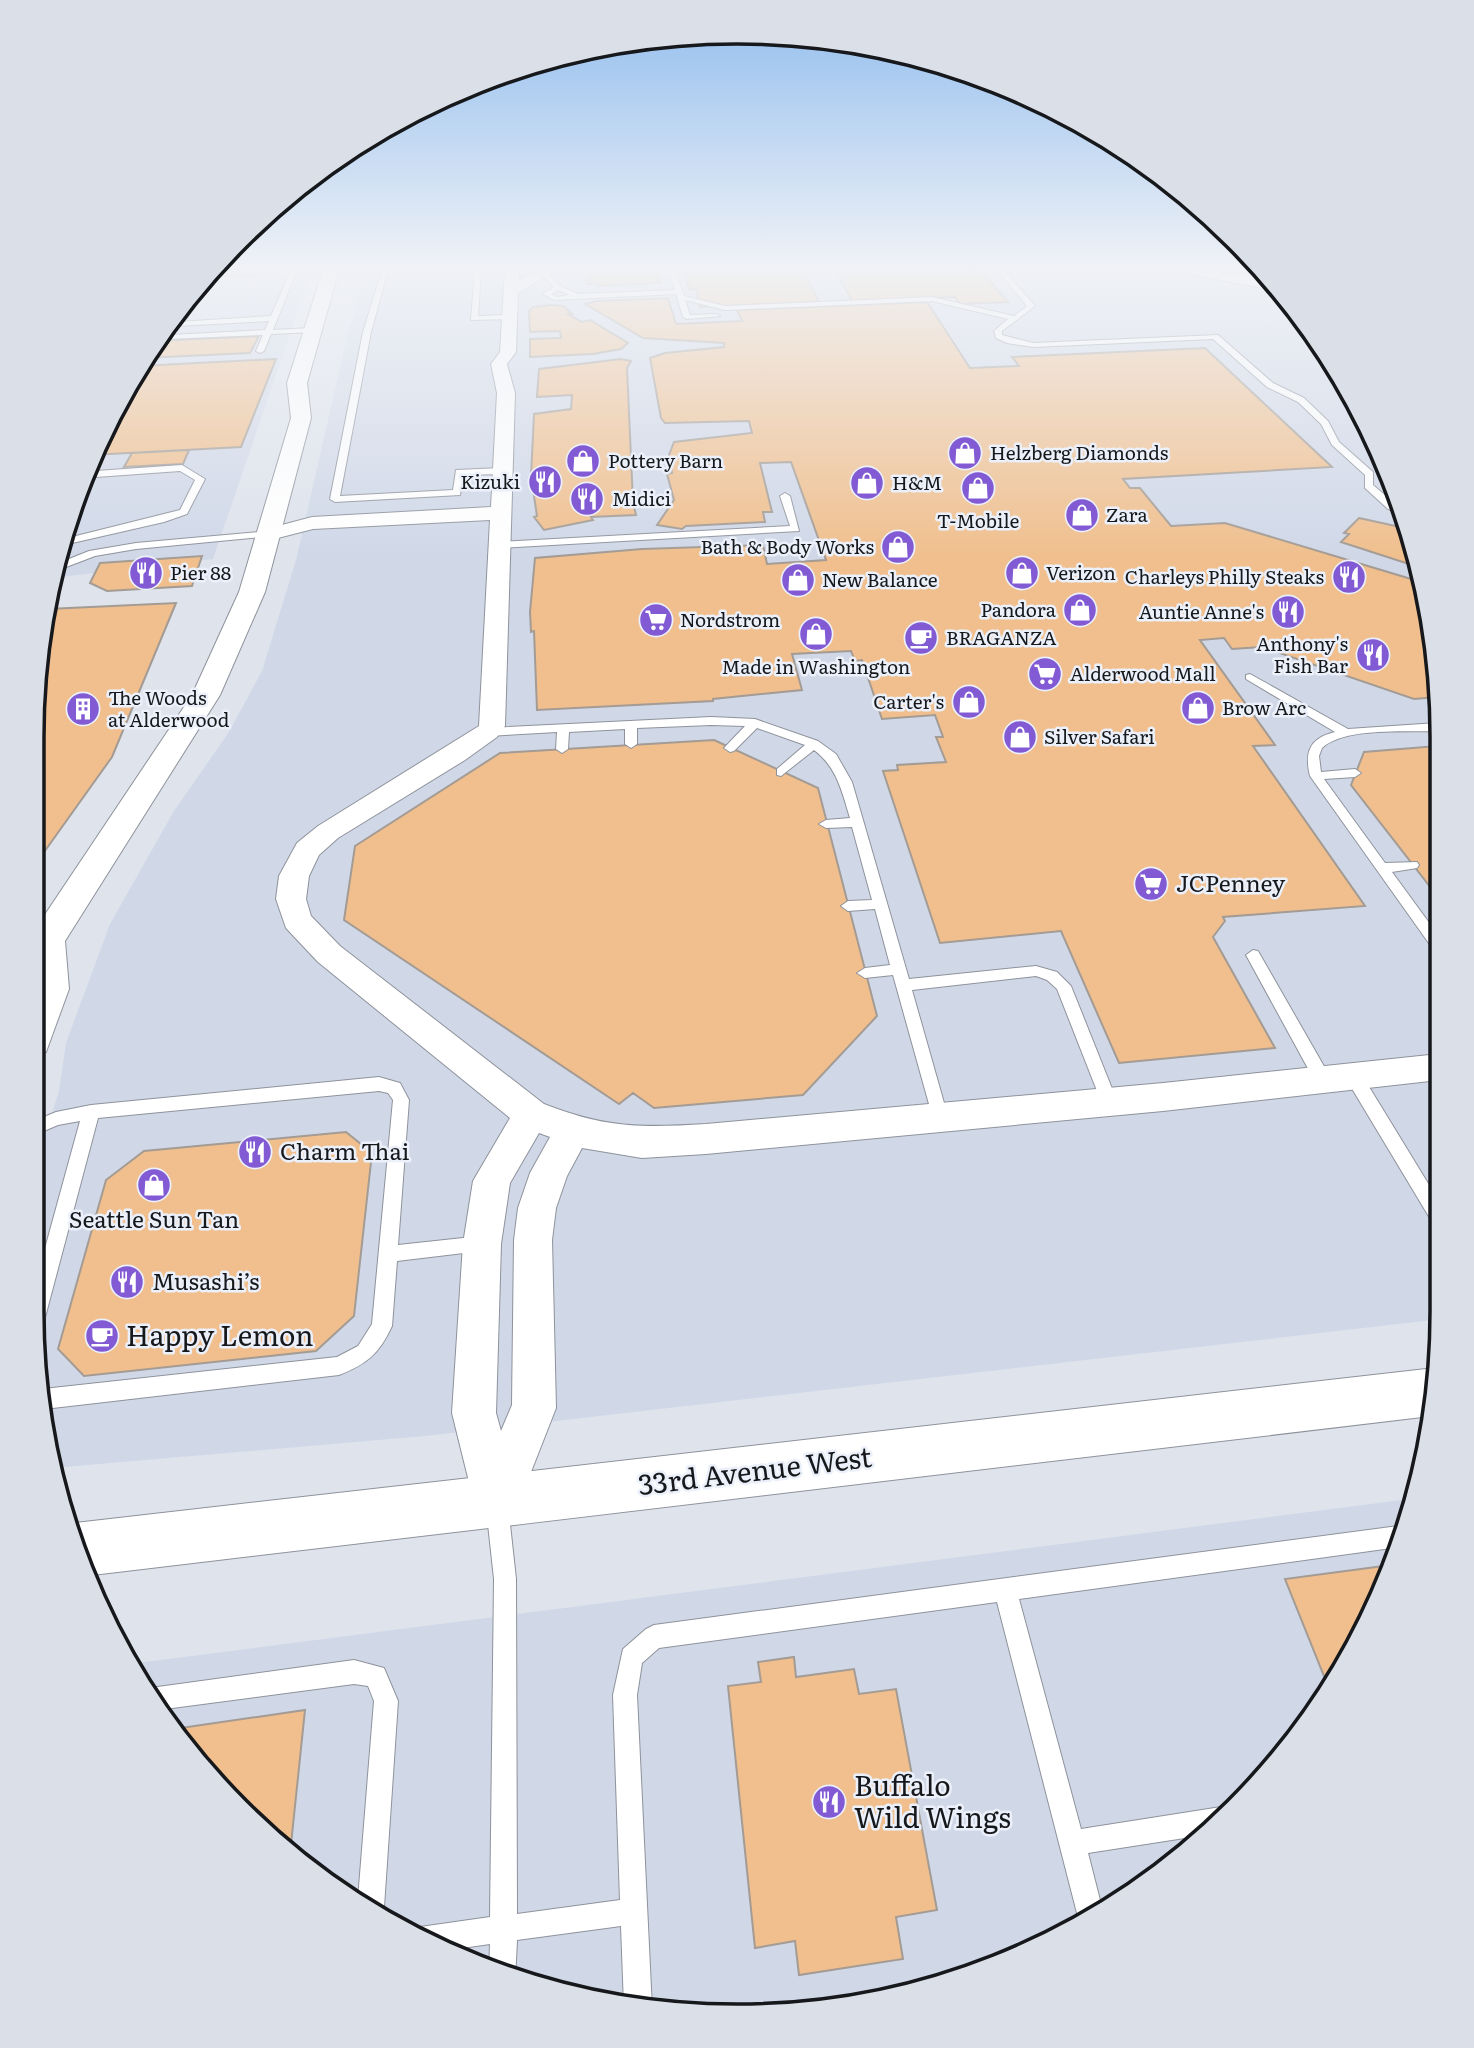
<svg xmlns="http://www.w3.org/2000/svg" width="1474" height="2048" font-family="Literata,serif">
<rect width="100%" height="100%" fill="#dee3ec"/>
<!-- built -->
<path fill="#d0d8e8" d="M208,270H312L213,559L52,578L55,555L85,467L150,345Z
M367,270H1254L1272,281L1296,307L1389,467L1436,645L1441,1319L425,1436L52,1468L32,1311V1178L59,1091L66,1043L110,924L174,811L229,732L262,671L296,560L348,333Z
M1417,1498L1370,1623L1268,1776L1167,1870L1007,1963L829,2011L645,2010L511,1979L425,1944L272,1841L150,1703L130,1664Z"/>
<!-- building -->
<path fill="#f0bf8d" stroke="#a39b94" stroke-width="2" d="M220,270H271L269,275L217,277Z
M608,270H658L660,283L598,286V284H587L586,280H590L589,272Z
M684,270H803L819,302L700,307L696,289L689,290Z
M981,270L1008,302L960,304L955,297L852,301L836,271Z
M668,298L676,324L742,321L737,310L927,302L970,368L1019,366L1012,357L1205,348L1332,467L1123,479L1130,488H1140L1171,526L1225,523L1411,579L1421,589L1436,645L1437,697L1414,699L1262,647L1232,649L1224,638L1200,640L1275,745L1253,746L1365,906L1223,917L1225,921L1213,937L1275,1048L1119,1063L1061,931L940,943L883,771L898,770L897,765L946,762L936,737H943L935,715L882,719L862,660L855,661L851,651L792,654L802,690L713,699V701L537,710L534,631L531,632L530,612L535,558L642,549L763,545L767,564L826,560L791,462L760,463L772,512H763L765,522L686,526L682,529L657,525L674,500L667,474L672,473L669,455L674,442L752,433L749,421L665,423L661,418L650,358L665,353L724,347V343L643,338L585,304L597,301Z
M552,305L563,306L572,314H568L582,322L590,320L628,343L621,349L593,354L530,357V339L561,338L560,331L530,332L529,311L533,307Z
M259,336L250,353L144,358L154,341Z
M276,359L241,447L92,455L139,366Z
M621,359L631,361L627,368L633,502L636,515L591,517L593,520L544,530L534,517L537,516L531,476L534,414L571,409L572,395L537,397L539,369Z
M189,450L183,464L124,467L132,453Z
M1359,518L1405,528L1415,566L1341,542L1349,534L1344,533Z
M202,556L192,586L107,591L90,583L100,563Z
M176,603L112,757L32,869V737L48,609Z
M714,740L818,788L877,1016L803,1095L654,1108L633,1093L619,1104L344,920L355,846L500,753Z
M1437,746L1438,897L1351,785L1364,752Z
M346,1132L372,1153L354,1316L316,1351L84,1376L58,1349L106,1180L144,1151Z
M1391,1565L1370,1623L1328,1686L1285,1579Z
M794,1657L796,1677L854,1669L859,1694L896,1689L937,1910L896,1917L903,1959L799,1975L795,1941L755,1948L728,1686L761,1682L758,1662Z
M305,1710L290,1854L272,1841L174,1729Z"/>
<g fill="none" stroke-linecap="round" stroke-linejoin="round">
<!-- service casing -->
<g stroke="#8e929b" stroke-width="2">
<path id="service" d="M291,270H297L273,330L312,328L315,332L271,334L264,351L260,353L256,351L263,335L166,339L162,337L190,293L192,295L178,322L271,316ZM269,321L265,330L171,335L176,326Z
M382,270H430L387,274L371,332L340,496L453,490L456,470L502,468L507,471L502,474L463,475L460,495L335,502L330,499L363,332Z
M475,270H481L478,316L510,315L513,319L471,320Z
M669,270H675L684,296L725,306L932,297L1014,316L1027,306L997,270H1004L1035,306L1002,331V335L1033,343L1218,335L1273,383L1304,398L1328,421L1339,442L1373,472V485L1399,507L1401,513L1388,509L1365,488V475L1332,445L1321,424L1298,402L1267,387L1213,339L1033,347L1007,343L996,338L994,331L1008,319L932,301L725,310L685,300L690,315L716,314L720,316L687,319L683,317L676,294L554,300L543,294L554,287L540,273L545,272L560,286L578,294L675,290ZM558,290L569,295L557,297L551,294Z
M182,465L205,479L187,514L164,522L59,546L60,540L180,510L195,480L180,471L96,477L83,474L84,469L96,471Z
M785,493L790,496L799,531L500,548L495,545L500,542L790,526L780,496Z
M270,531L273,532V536L136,549L95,556L53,572L54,565L89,551L136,543Z
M1250,674L1348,729L1437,723V731C1407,732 1344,727 1322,748L1319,756L1321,772L1355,769L1361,773L1355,777L1324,779L1385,863L1417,862L1419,865L1417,868L1392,872L1438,935V950L1433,949L1310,776C1304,752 1310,738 1335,732L1246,679V675Z
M711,717L755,719L818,741L836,754L852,782L909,979L1036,966L1057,972L1071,986L1117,1101L1115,1106H1103L1101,1101L1057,989L1047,980L1036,976L912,990L948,1117L946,1122L940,1124L934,1122L893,975L865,978L857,973L865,968L890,965L875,909L848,911L841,906L848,901L872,900L852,827L826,828L819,824L826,820L850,818C842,792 837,767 814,750L781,776L777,775V769L805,745L757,728L734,751L730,752L724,748L745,726L711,725L637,728V744L631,748L625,744V729L569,732L568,749L562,753L556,749L557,732L488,736L482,732L488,728Z
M1253,950L1258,951L1329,1075L1331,1080L1329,1085H1317L1246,955Z
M1354,1071L1360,1072L1440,1203V1227L1434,1225L1348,1082L1346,1077L1348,1072Z
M379,1077L400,1083L409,1100L398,1245L482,1236L489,1238L491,1244L489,1250L397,1261L392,1326C379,1354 367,1364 339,1375L44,1409L43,1389L337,1357L358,1346L372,1324L393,1100L388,1093L379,1091L98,1118L43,1325L40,1331L34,1333L32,1296L80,1121L58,1125L32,1136V1122L56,1112L91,1105Z
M497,1495L505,1498L508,1506L516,1579L517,1914L620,1900L613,1695L623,1649L646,1629L654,1625L1406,1525L1399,1547L1019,1599L1081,1829L1221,1807L1230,1811L1204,1835L1088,1853L1102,1908L1079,1921L997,1602L659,1648L642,1663L637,1695L652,2009L645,2010L624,2006L621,1926L517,1940L515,1980L489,1970L490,1944L441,1951L409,1933L420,1927L490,1917L494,1579L486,1506L489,1498Z
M354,1660L384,1668L398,1701L384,1907L381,1914L358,1899L374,1701L368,1686L354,1684L157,1710L143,1689Z"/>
</g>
<!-- minor casing -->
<g stroke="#8e929b" stroke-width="2">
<path id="minor" d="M505,270H519V280L537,270H557L518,293L516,352L507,364L515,393L505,726L497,737L465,760L338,838L319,855L309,876L306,899L311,916L340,946L544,1104C605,1128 641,1128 706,1124L1163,1083L1439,1054V1080L1163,1111L706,1154L642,1158L582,1148L567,1176L556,1208L552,1240L556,1408L513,1518L497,1525L481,1518L474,1502L452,1413L463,1244L473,1181L510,1118L318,962L286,928L276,899L279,876L297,843L318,826L479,726L490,520L313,529L270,540L263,538L260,534L263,530L312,517L491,507L497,393L491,364L500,352ZM539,1133L550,1137L530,1173L518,1208L514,1240L512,1405L501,1431L496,1413L501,1244L510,1183Z
M1183,270C1210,270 1265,273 1283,292L1190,274Z"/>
</g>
<!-- tertiary casing -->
<g stroke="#8e929b" stroke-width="2">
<path id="tertiary" d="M1435,1368L1439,1370L1431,1416L84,1576L67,1526L75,1523Z"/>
</g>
<!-- secondary casing -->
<g stroke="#8e929b" stroke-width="2">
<path id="secondary" d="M323,270H339L307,383L311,418L265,592L220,695L65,941L69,989L46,1052L32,1056V934L192,695L239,592L291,418L287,383Z"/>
</g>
<!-- service -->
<use href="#service" fill="#fff" fill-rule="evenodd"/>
<!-- minor -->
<use href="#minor" fill="#fff" fill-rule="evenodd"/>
<!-- tertiary -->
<use href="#tertiary" fill="#fff" fill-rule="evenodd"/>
<!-- secondary -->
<use href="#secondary" fill="#fff" fill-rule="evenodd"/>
</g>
<!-- sky -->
<linearGradient id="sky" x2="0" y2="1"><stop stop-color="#91bdee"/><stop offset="0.48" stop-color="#f0f2f6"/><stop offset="1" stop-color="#f0f2f6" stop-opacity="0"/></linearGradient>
<rect width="1474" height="557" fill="url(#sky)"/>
<!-- icons -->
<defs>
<g id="shop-disc" transform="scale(1.75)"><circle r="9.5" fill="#815ad4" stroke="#ebf0fa"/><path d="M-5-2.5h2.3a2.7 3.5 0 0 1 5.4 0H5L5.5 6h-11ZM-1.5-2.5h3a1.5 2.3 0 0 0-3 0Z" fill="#fff"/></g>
<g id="restaurant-disc" transform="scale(1.75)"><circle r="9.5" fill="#815ad4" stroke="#ebf0fa"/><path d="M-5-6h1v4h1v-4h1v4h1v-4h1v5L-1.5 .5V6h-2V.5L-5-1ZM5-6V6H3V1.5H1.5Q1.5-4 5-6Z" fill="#fff"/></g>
<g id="supermarket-disc" transform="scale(1.75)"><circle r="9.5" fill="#815ad4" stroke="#ebf0fa"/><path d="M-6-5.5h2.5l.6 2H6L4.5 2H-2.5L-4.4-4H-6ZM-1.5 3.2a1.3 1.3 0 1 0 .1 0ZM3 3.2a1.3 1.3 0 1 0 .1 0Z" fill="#fff"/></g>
<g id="cafe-disc" transform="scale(1.75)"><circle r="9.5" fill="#815ad4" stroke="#ebf0fa"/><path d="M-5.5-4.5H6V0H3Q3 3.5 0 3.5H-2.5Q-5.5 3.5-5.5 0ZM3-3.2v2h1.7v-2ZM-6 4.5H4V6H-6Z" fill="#fff"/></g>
<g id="building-disc" transform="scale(1.75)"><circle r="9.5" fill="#815ad4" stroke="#ebf0fa"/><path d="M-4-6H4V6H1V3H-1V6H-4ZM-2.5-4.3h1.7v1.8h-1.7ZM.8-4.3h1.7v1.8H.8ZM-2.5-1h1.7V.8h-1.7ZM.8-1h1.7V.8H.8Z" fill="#fff"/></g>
</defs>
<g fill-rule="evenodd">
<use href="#shop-disc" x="965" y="453"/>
<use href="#shop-disc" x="583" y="461"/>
<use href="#restaurant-disc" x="545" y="482"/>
<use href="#shop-disc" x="867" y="483"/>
<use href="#shop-disc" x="978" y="488"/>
<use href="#restaurant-disc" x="587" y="499"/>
<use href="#shop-disc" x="1082" y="515"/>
<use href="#shop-disc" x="898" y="547"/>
<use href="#restaurant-disc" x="146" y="573"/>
<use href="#shop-disc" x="1022" y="573"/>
<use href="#restaurant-disc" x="1349" y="577"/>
<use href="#shop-disc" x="798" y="580"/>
<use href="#shop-disc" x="1080" y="610"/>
<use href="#restaurant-disc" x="1288" y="612"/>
<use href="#supermarket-disc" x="656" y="620"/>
<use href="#shop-disc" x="816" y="634"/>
<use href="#cafe-disc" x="921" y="638"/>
<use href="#restaurant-disc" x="1373" y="655"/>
<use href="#supermarket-disc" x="1045" y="674"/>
<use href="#shop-disc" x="969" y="702"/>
<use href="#shop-disc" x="1198" y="708"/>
<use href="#building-disc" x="83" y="709"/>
<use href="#shop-disc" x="1020" y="737"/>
<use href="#supermarket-disc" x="1151" y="884"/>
<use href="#restaurant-disc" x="255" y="1152"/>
<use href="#shop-disc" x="154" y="1185"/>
<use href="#restaurant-disc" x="127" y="1282"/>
<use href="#cafe-disc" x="102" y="1336"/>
<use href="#restaurant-disc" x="829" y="1802"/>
</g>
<g text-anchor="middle" stroke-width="5" stroke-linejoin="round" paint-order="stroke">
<!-- far-poi labels -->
<g font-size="19" fill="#16181b" stroke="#ebf0fa" text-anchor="start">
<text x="990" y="460">Helzberg Diamonds</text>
<text x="608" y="468">Pottery Barn</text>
<text x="520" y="489" text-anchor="end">Kizuki</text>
<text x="892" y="490">H&amp;M</text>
<text x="612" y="506">Midici</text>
<text x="1106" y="522">Zara</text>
<text x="978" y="528" text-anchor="middle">T-Mobile</text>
<text x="874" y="554" text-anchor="end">Bath &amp; Body Works</text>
<text x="170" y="580">Pier 88</text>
<text x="1046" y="580">Verizon</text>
<text x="1324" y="584" text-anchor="end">Charleys Philly Steaks</text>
<text x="822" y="587">New Balance</text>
<text x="1056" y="617" text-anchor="end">Pandora</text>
<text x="1264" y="619" text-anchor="end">Auntie Anne's</text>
<text x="680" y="627">Nordstrom</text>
<text x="946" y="645">BRAGANZA</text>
<text x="1348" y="651" text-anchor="end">Anthony's<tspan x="1348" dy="22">Fish Bar</tspan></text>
<text x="816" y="674" text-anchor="middle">Made in Washington</text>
<text x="1070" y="681">Alderwood Mall</text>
<text x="108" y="705">The Woods<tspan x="108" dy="22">at Alderwood</tspan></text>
<text x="944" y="709" text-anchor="end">Carter's</text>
<text x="1222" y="715">Brow Arc</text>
<text x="1044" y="744">Silver Safari</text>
</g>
<!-- poi labels -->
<g font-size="23" fill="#16181b" stroke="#ebf0fa" text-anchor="start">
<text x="1176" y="892">JCPenney</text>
<text x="280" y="1160">Charm Thai</text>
<text x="154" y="1228" text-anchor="middle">Seattle Sun Tan</text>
<text x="152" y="1290">Musashi’s</text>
</g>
<!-- near-poi labels -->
<g font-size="28" fill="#16181b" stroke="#ebf0fa" text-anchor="start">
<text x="126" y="1346">Happy Lemon</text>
<text x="854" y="1796">Buffalo<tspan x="854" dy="32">Wild Wings</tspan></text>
</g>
<!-- near-street labels -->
<g font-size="28" fill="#16181b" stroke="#ebf0fa">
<text transform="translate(755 1471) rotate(-7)" y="10">33rd Avenue West</text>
</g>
</g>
<!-- crop -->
<path d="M0 0H1474V2048H0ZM737 44H737A693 693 0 0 1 1430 737V1311A693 693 0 0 1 737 2004H737A693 693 0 0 1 44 1311V737A693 693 0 0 1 737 44Z" fill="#dadfe8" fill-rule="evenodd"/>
<path fill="none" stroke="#16181b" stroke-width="3.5" d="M737 44H737A693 693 0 0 1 1430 737V1311A693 693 0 0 1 737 2004H737A693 693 0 0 1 44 1311V737A693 693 0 0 1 737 44Z"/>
</svg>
